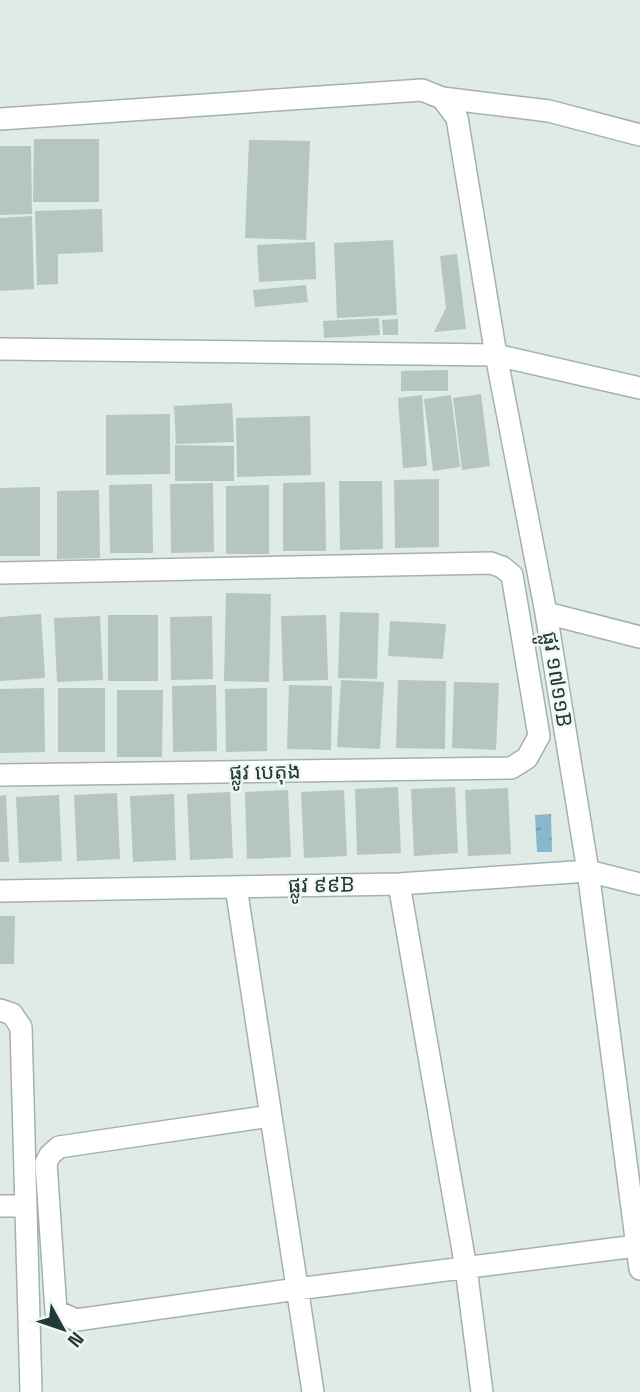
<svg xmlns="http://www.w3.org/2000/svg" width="640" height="1392" font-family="'Space Grotesk','Noto Sans Khmer',sans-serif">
<defs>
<pattern id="water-ripples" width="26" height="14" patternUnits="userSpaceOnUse" patternTransform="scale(1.75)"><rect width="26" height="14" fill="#89b8ce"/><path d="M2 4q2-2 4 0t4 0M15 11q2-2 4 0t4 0" fill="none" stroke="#7097a8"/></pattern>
</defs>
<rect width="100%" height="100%" fill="#e0eae7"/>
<!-- water -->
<path fill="url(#water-ripples)" d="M551,814L552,852H537L535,815Z"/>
<!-- building -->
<path fill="#b5c5c1" d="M34,139H99V202H33Z
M249,140L310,141L306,240L245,238Z
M0,146H31L32,214L0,215Z
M102,209L103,252L58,254V284L37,285L35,211Z
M32,216L34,289L0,291V218Z
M393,240L397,315L337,318L334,243Z
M315,242L316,279L259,282L257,245Z
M457,254L466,329L434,332L446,308L440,256Z
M306,285L308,302L255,307L253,290Z
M379,318L380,335L324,338L323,321Z
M398,319V335H383L382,320Z
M448,370V391H401V371Z
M481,394L490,466L462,470L453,398Z
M422,395L427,466L403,468L398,398Z
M451,395L460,467L433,471L424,399Z
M232,403L234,442L176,444L174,406Z
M170,414V474L106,475V415Z
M310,416L311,475L237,477L236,418Z
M175,445L234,446V481H175Z
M439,479V547L395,548L394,480Z
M339,481H382L383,549L340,550Z
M325,482L326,551H283V483Z
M213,483L214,552L171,553L170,484Z
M152,484L153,553H110L109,485Z
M269,485V554H226V486Z
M40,487V556H0V488Z
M99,490L100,558L57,559V491Z
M226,593L271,594L269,682L224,681Z
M340,612L379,613L377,679L338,678Z
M41,614L45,678L0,681V617Z
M108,615H158V681H108Z
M326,615L328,680L283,681L281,616Z
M100,616L103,680L57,682L54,618Z
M212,616L213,679L171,680L170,617Z
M390,621L446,624L443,659L388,656Z
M341,680L384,682L380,749L337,747Z
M398,680L446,681L445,749L396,748Z
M454,682L499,683L496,750L452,748Z
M216,685L217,751L173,752L172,686Z
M289,685L332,686L331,750L287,749Z
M44,688L45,752L0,753V689Z
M58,688H105V752H58Z
M267,688V751L226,752L225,689Z
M117,690H163L162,757H117Z
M398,787L401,853L357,855L355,789Z
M455,787L458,853L414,856L411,789Z
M508,788L511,854L468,856L465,790Z
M288,790L291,857L247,859L245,792Z
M344,790L347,856L304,858L301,792Z
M230,792L233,858L190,860L187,794Z
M117,793L120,859L77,861L74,795Z
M174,794L176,860L133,862L130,796Z
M6,795L9,862H0V796Z
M59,795L62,861L19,863L16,797Z
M0,916H15L14,964H0Z"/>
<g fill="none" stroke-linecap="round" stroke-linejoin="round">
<!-- minor casing -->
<g stroke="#a3b2af" stroke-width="24">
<path id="minor" d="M442,98L457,118L496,355L546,613L588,871L640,1269
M0,119L422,90L442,98L549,111L640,135
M0,349L496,355L640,388
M0,573L491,563L502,567L512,575L539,736L527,758L511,768L0,775
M546,613L640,637
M399,884L466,1268L482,1392
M236,887L313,1392
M0,891L399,884L588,871L640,884
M0,1010L12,1014L21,1027L31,1392
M271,1116L59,1147L50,1155L46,1163L56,1311L76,1320L297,1289L636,1246
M0,1206H24"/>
</g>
<!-- minor -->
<use href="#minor" stroke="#fff" stroke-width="21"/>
</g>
<g text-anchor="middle" stroke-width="5" stroke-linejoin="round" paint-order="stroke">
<!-- street labels -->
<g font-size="21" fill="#213a37" stroke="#f0f7f5">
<text transform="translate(557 679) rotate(81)" y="7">ផ្លូវ ១៧១១B</text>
<text transform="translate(265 772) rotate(-1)" y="7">ផ្លូវ បេតុង</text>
<text transform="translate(321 885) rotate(-1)" y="7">ផ្លូវ ៩៩B</text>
</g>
</g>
<!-- north arrow -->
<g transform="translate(63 1329) rotate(130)" stroke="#f0f7f5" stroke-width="5" paint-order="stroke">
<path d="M0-5L12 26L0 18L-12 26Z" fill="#213a37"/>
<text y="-10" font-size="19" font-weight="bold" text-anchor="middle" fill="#213a37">N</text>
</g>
</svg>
